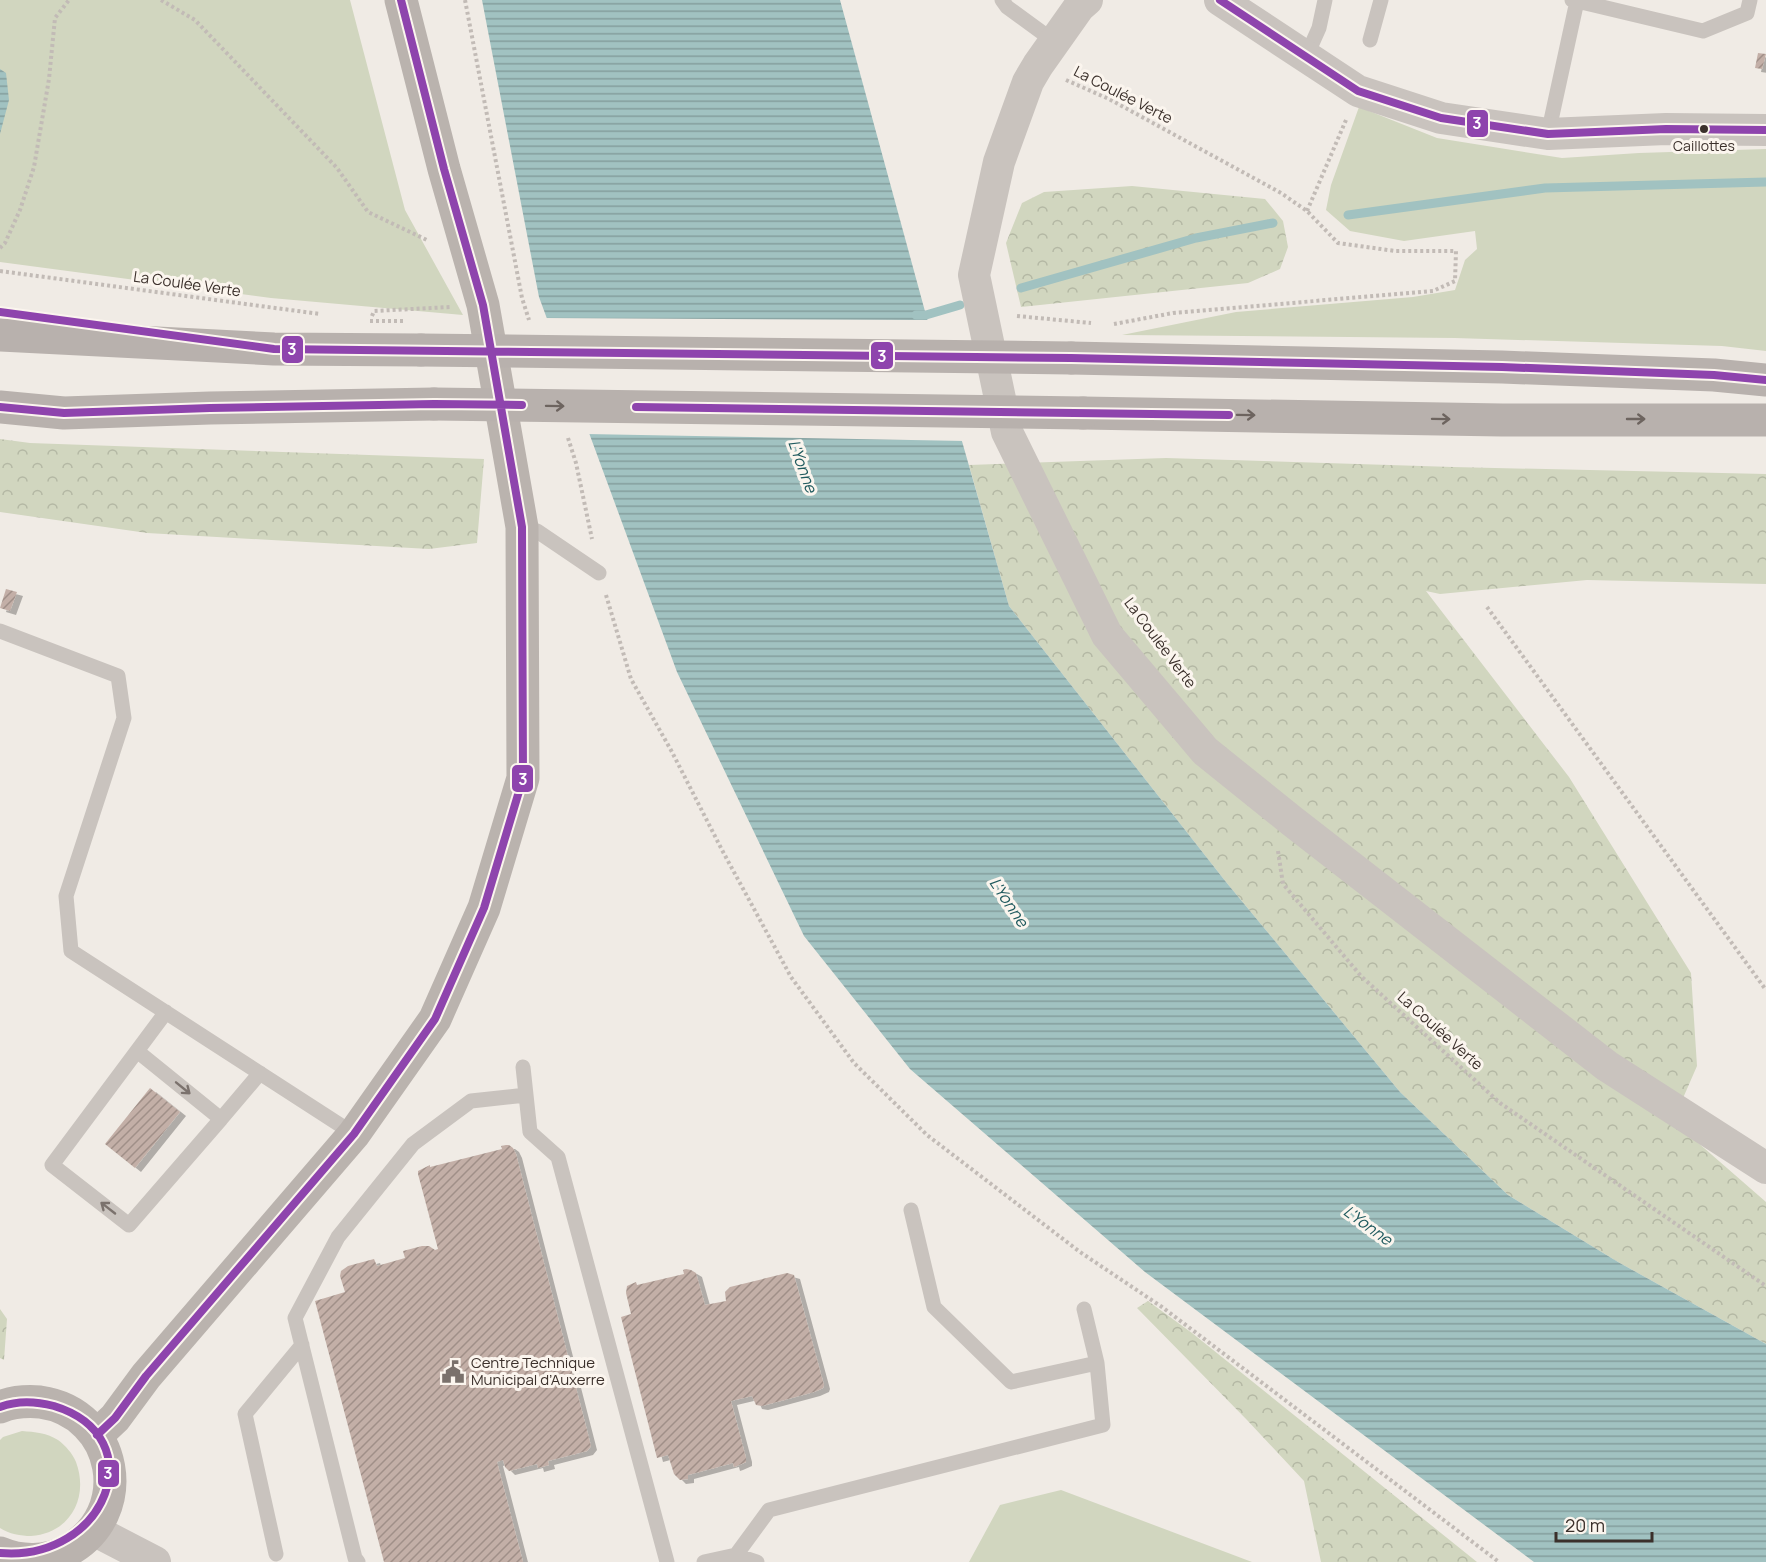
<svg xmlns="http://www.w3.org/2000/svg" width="1766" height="1562" font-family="Manrope,sans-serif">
<defs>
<pattern id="forest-crowns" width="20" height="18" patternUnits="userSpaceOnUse" patternTransform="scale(1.5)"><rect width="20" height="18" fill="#d1d6bf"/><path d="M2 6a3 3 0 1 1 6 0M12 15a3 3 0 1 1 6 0" fill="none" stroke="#b4b8a4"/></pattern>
<pattern id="water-rules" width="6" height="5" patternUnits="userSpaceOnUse" patternTransform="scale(1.5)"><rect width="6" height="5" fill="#a1c2c1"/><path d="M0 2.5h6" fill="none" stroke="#849e9d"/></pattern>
<pattern id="building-hatch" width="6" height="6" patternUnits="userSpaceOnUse" patternTransform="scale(1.5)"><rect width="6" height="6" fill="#c3afa7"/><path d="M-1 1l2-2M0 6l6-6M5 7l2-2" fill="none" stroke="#a08f88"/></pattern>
<filter id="shadow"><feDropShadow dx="6" dy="4" stdDeviation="0" flood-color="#0004"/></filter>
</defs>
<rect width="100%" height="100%" fill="#f0ebe5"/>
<!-- grass -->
<path fill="#d1d6bf" d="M0,0H350L405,210L463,315L271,298L0,262Z
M1359,107L1437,138L1562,158L1639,153L1766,149V351L1722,346L1455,338L1122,335L1236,312L1413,297L1455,290L1465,260L1477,249L1475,231L1404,241L1350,231L1326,210L1331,185Z
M22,1431C35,1432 47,1433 58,1440C65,1445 73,1454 76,1462C89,1497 71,1533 31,1536C21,1536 9,1534 0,1528V1440L3,1437Z
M1061,1490L1252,1562H969L1000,1505Z"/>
<!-- forest -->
<path fill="url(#forest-crowns)" d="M1132,186L1265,199L1283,221L1288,247L1280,269L1248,283L1021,307L1006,243L1022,203L1044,192Z
M0,439L30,443L484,459L477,543L429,549L147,533L0,512Z
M1166,458L1453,467L1766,474V584L1587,580L1440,594L1426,591L1569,777L1691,973L1697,1066L1673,1121L1766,1202V1344L1618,1262L1508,1195L1400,1092L1226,882L1009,606L969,465Z
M1148,1301L1192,1333L1477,1562H1321L1304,1481L1247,1420L1137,1308Z
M0,1309L7,1319L4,1360L0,1358Z"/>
<!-- water -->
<path fill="url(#water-rules)" d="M482,0H840L926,315L1009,606L1226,882L1400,1092L1508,1195L1618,1262L1766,1344V1562H1534L1145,1272L910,1069L804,936L677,672L539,297Z
M0,69L6,73L9,100L0,134Z"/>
<!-- pier -->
<path fill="#f0ebe5" d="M543,318L930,320L965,441L586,434Z"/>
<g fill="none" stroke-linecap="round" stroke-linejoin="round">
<!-- stream -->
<path stroke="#a1c2c1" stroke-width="9" d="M1348,215L1545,188L1766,182
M1021,288L1196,238L1273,223
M916,315H926L960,305"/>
</g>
<!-- building -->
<path fill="url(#building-hatch)" filter="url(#shadow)" d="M1758,53L1766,54L1762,69L1755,68Z
M6,589L17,592L10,611L0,608Z
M150,1088L180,1112L135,1168L105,1144Z
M506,1145H509L513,1148L516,1154L591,1446L587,1451L548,1461L549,1465L538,1468L537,1464L509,1471L505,1467L503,1460L497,1462L523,1562H384L315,1301L345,1292L340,1276L341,1271L348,1266L374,1259L377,1266L405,1258L403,1251L422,1246H429L435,1250L438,1249L418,1174V1171L430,1165V1167L502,1149L501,1146Z
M686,1269L691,1270L696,1273L705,1305L726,1301L725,1292L730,1287L787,1273L794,1275L824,1385L823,1388L814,1392L762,1406L756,1405L752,1396L731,1401L746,1458V1462L737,1466L734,1467L733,1463L688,1475V1479L680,1480L674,1474L668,1455L657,1458L621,1317L631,1314L626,1293L627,1286L636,1282L637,1285L684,1274L683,1270Z"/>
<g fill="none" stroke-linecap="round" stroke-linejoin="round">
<!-- path -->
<path stroke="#c2bbb6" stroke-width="4" stroke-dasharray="3 3" stroke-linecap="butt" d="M161,0L195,20L337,168L368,212L429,241
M465,0L522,298L529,320
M1066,80L1109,99L1281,193L1307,211L1338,243L1395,251H1456L1455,281L1433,291L1173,313L1114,324
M1307,211L1346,120
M0,248L5,243L20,210L34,167L49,79L55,18L69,0
M0,271L320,314
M372,316L374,311L450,307
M1017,316L1091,323
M568,438L576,463L592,539
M606,595L631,679L672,752L722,850L791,977L854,1063L927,1135L1080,1252L1162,1307L1499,1562
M1487,607L1766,990
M1278,851L1283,884L1361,976L1500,1103L1766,1286"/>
<!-- lane -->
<path stroke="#c9c3be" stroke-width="15" d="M1002,0L1007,7L1055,42
M1577,1L1703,31L1747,13L1750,0
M1370,40L1381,0
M1306,57L1319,28L1325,0
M1548,134L1577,1L1572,0
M522,527L537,531L599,573
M0,631L118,676L124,718L66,896L71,951L354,1134
M137,1051L221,1119L129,1225L52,1165L166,1012
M523,1067L530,1132L558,1157L667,1562
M221,1119L260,1073
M1084,1309L1097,1363
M276,1554L245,1414L302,1345
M736,1555L757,1562
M358,1562L355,1558L295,1318L338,1237L413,1144L471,1101L526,1095
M704,1562L736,1555L769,1510L1103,1425L1097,1363L1011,1382L934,1307L911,1210"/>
<!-- street -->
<path stroke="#c9c3be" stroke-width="32" d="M1087,0L1079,7L1038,65L1028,82L999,162L974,275L1007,432L1107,635L1205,751L1292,821L1607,1066L1766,1168
M1220,0L1358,91L1441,118L1548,134L1666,129L1766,130
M97,1526L105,1536L155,1562"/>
<!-- secondary -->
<path stroke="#bab3ae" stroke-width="33" d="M0,1407C12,1402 27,1401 40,1402C118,1413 136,1514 67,1551C46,1562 21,1562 0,1553
M97,1435L115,1418L146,1376L354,1134L435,1019L484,908L523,778L522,527L483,305L444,169L401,0"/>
<!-- primary -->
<path stroke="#b8b1ad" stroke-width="33" d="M0,335L274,349L421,350
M1071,358L1502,367L1714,375L1766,380
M0,407L64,413L210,408L434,404
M1083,413L1502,420H1766"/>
<!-- path-bridge -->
<path stroke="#c2bbb6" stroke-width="4" stroke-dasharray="3 3" stroke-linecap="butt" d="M370,321H403"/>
<!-- primary-bridge -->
<path stroke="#b8b1ad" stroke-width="33" d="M421,350L1071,358
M434,404L1083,413"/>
<!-- bus-1 casing -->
<g stroke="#fbf5ee" stroke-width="12">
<path id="bus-1" d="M1220,0L1358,91L1441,118L1548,134L1666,129L1766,130
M0,312L274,349L1071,358L1502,367L1714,375L1766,380
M0,407L64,413L210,408L434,404L522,405
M636,407L1229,415
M0,1407C18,1400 35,1401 54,1406C155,1437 106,1562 0,1553
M97,1435L115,1418L146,1376L354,1134L435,1019L484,908L523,778L522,527L483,305L444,169L401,0"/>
</g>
<!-- bus-1 -->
<use href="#bus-1" stroke="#8e44ad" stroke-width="8"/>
</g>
<!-- one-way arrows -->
<defs><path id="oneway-shaft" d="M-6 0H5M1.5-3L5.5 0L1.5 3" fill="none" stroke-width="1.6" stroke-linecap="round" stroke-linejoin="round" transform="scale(1.5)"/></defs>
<g stroke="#6d645f">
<use href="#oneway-shaft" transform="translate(555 406) rotate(1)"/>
<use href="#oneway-shaft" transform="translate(1246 415) rotate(1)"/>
<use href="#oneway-shaft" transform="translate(1441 419) rotate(1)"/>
<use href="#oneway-shaft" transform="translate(1636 419)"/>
</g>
<g stroke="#7b726d">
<use href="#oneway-shaft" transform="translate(183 1088) rotate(39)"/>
<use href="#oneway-shaft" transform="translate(108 1208) rotate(-142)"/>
</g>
<!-- icons -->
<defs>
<g id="civic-bare" transform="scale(1.8)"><path d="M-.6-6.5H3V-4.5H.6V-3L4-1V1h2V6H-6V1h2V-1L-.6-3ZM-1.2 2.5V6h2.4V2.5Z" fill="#7a716c" stroke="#fbf5ee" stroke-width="2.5" paint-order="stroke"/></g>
</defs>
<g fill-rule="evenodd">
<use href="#civic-bare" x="453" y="1372"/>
</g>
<!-- markers -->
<circle fill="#3b302b" stroke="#fbf5ee" stroke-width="2" cx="1704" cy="129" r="5"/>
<g text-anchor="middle" stroke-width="6" stroke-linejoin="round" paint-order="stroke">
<!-- bus labels -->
<g font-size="14" fill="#3b302b" stroke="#fbf5ee">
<text x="1704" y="151">Caillottes</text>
</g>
<!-- street labels -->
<g font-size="15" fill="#3b302b" stroke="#fbf5ee">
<text transform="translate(1123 95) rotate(27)" y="5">La Coulée Verte</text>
<text transform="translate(187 284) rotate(8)" y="5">La Coulée Verte</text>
<text transform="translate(1160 643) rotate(53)" y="5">La Coulée Verte</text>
<text transform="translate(1440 1031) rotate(42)" y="5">La Coulée Verte</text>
</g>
<!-- poi labels -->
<g font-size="15" fill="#3b302b" stroke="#fbf5ee" text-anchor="start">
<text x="471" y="1368">Centre Technique<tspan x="471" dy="17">Municipal d’Auxerre</tspan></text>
</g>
<!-- water labels -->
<g font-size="16" font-style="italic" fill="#1f5a5e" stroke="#fbf5ee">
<text transform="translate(803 466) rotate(70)" y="6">L'Yonne</text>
<text transform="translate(1009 902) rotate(56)" y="6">L'Yonne</text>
<text transform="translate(1368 1225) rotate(36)" y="6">L'Yonne</text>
</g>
</g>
<g stroke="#fbf5ee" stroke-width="2">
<rect x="1466" y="109" width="23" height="29" rx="6" fill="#8e44ad"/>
<rect x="281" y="335" width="23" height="29" rx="6" fill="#8e44ad"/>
<rect x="870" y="341" width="24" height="29" rx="6" fill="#8e44ad"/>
<rect x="511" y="764" width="23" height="29" rx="6" fill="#8e44ad"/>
<rect x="97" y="1459" width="23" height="29" rx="6" fill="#8e44ad"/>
</g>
<g font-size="16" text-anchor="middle" font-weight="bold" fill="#fff">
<text x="1477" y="129">3</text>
<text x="292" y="355">3</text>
<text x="882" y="362">3</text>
<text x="523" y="785">3</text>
<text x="108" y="1479">3</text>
</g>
<!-- scale -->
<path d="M1556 1532v9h96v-9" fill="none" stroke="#3b302b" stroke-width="3"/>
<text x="1565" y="1532" font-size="18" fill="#3b302b" stroke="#fbf5ee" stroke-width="4.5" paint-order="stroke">20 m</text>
</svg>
